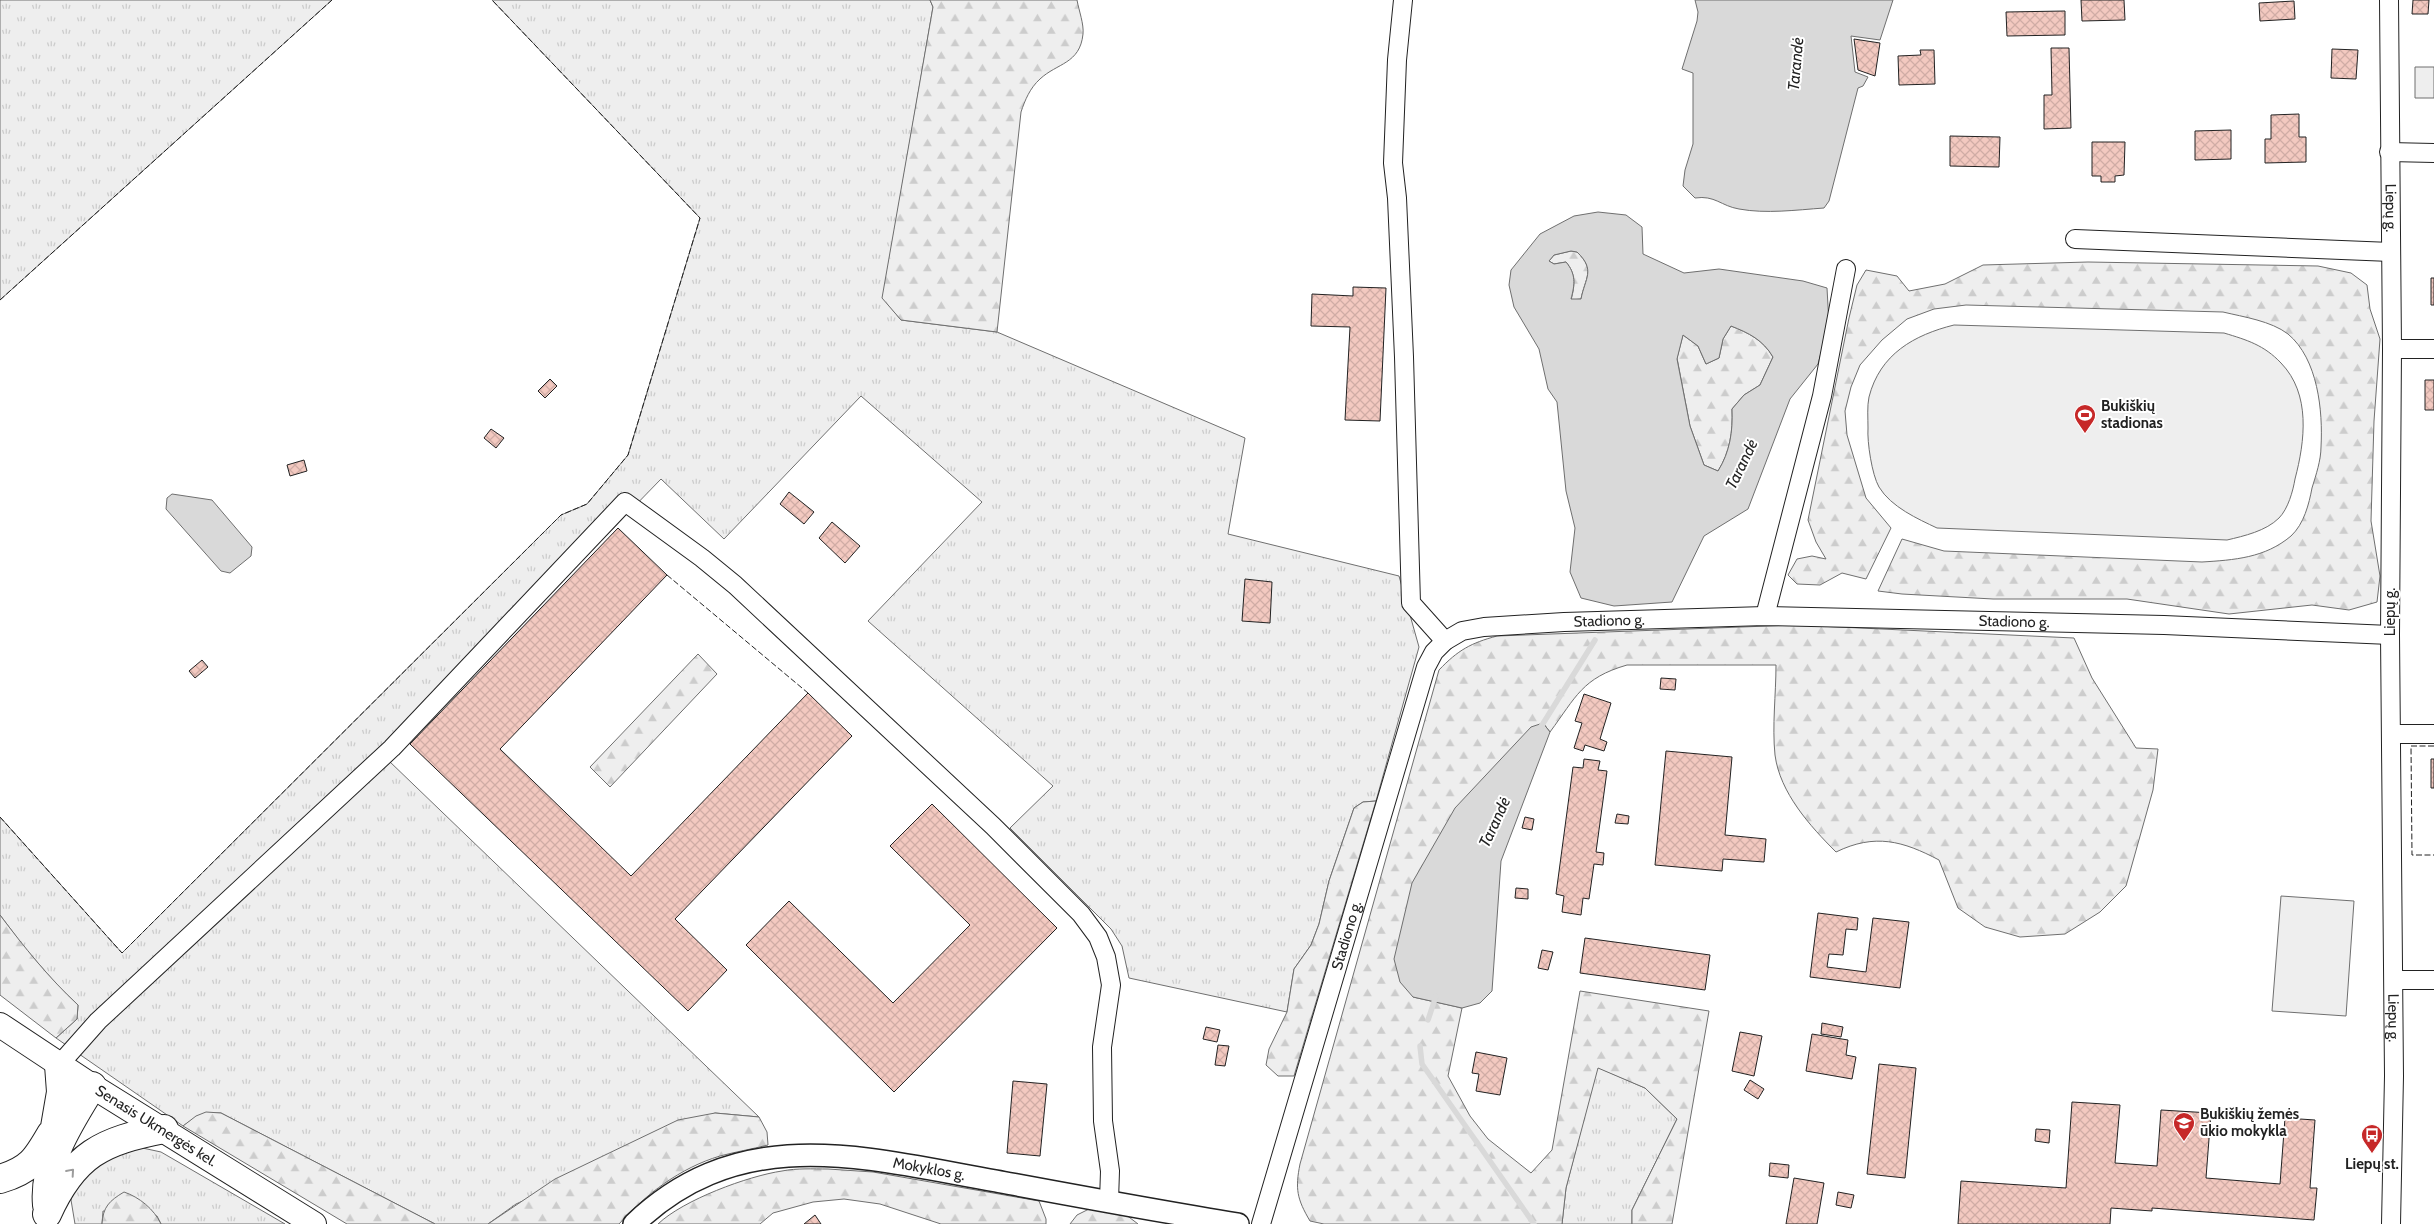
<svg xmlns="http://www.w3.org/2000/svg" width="2434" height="1224" font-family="Cabin,sans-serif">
<defs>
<pattern id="grass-tufts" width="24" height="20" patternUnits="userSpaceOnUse" patternTransform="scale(1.25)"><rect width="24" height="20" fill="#eee"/><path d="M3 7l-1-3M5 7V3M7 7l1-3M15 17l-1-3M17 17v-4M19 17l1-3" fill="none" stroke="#ccc"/></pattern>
<pattern id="forest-firs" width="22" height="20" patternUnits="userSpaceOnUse" patternTransform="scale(1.25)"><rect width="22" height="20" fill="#eee"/><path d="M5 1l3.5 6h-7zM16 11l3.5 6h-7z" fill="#ccc"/></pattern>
<pattern id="building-cross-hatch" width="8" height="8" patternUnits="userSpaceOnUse" patternTransform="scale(1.25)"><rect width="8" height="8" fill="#f3c9c0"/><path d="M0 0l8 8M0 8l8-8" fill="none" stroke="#d0aca5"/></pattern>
</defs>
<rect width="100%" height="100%" fill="#fff"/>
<!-- grass -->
<path fill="url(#grass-tufts)" stroke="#6f6f6f" d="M0,0H332L0,300Z
M492,0H930L933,7L883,298L901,320L997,332L1245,438L1228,534L1399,576L1419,647L1376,801L1363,802L1354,808L1329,881L1319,924L1311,945L1294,969L1287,1012L1129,978L1122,946L1111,929L1010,828L1053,786L868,621L982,502L861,396L724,539L661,479L388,760L759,1117L715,1113L516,1204L488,1224H435L221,1113C204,1112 197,1116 183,1126L56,1038L77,1019L78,1005L58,986L24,947L0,915V817L122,953L561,515L587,504L628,455L700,218Z
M1597,1067L1645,1088L1677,1119L1632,1210V1224H1562L1566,1188Z
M138,1147L161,1152L285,1224H161L157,1216L103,1211L102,1224H75L71,1200L74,1185L97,1158Z"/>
<!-- forest -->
<path fill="url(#forest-firs)" stroke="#6f6f6f" d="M930,0H1077C1079,11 1084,24 1083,34C1080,64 1057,63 1040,79C1030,88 1025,100 1021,112L997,332L901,320L882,298L933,7Z
M1571,251L1577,252C1596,270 1585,278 1581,299L1571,300C1575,285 1576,274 1566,262L1554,264L1549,261L1554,255Z
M2088,262L2318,266L2351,273L2367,285L2370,309L2380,339L2374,421L2371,521L2380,576L2377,602L2349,610L2312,605L2229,614L2127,599H1993L1902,594L1878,591L1902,539L1944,551L2202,562C2234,560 2265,558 2291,536C2304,524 2309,504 2312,488C2316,475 2321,460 2321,447C2323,411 2318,359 2288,334C2271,321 2244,317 2223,312L1966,305L1934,309L1907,319L1882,340L1860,365L1851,387L1845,411L1847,435L1866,498L1891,528L1866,579L1842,573L1820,585L1797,584L1788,575L1797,559L1812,556L1826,559L1816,542L1808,520L1849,318L1857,285L1866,270L1897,276L1909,291L1945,284L1983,265Z
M1731,326C1749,333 1763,340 1773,357L1760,385L1744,395L1732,409C1733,431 1730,452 1718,471L1704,465L1690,426L1677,358L1683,335L1698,346L1706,364L1719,358L1723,339Z
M1796,625L2074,638L2092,678L2136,748L2158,749L2153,790L2126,886L2100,912L2065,934L2020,937L1985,927L1958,908L1939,860C1903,841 1875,833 1836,852C1810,826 1780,793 1775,755C1772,726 1776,694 1776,665H1627C1582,678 1576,697 1550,732L1543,723L1413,997L1462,1008L1448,1076L1470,1116L1488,1139L1531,1173L1552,1150L1580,991L1709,1011L1672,1224H1632V1210L1677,1119L1645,1088L1598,1068L1566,1188L1562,1224H1324L1310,1221C1297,1199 1295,1189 1300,1164L1439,670C1458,650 1471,643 1497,636Z
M698,654L717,674L610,787L590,767Z
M1376,801L1294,1076H1278L1266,1065L1269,1049L1287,1012L1294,969L1311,945L1319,924L1329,881L1354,808L1363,802Z
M0,915C24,947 49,978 78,1005L77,1019L56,1038L0,995Z
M206,1112L221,1113L435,1224H347L183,1126L196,1116Z
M715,1113L759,1117L767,1132L768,1145C752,1149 735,1152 720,1156C680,1168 646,1194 619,1224H488L555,1179L678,1120Z
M828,1169L873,1172L1039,1201L1046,1219V1224H941L880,1204L844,1199L813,1202L773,1213L760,1224H658C683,1200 748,1176 782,1171C797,1168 813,1169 828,1169Z
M124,1192C139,1197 154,1209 161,1224H102C103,1207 109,1201 124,1192Z
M1093,1207L1125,1214L1138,1224H1070L1077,1215Z"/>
<!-- pitch -->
<path fill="#eee" stroke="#6f6f6f" d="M2415,67H2434V98H2415Z
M1954,325L2224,333C2247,340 2264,345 2281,363C2311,394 2305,441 2295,479C2293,491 2288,509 2279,518C2266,531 2244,536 2227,540L1937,528C1918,519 1891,507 1879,487C1872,475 1867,442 1868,428C1868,418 1867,406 1869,397C1880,354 1914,335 1954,325Z
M2281,896L2354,901L2346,1016L2272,1011Z"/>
<!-- water -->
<path fill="#d9d9d9" stroke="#6f6f6f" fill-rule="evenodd" d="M1695,0H1893L1880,40L1851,36L1855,72L1868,77L1863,86L1858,88L1829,201L1824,208C1796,210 1766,214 1739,209C1721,206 1715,195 1695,198L1683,186L1685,170L1693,144V73L1682,69L1697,21L1698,12Z
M1598,212L1626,215L1642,227L1643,254L1684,273L1719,269L1803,281L1827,288L1829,324L1818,364L1790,399L1748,509L1704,536L1672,602L1614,606L1581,598L1570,572L1575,528L1566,491L1557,402L1548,389L1539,349L1514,307L1509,285L1511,270L1540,234L1574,216ZM1571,251L1577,252C1596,270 1585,278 1581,299H1571C1575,284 1576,274 1566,262L1554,264L1549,261L1554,255ZM1731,326C1749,333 1763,340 1773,357L1760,385L1744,395L1732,409C1733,431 1730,452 1718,471L1704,465L1690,426L1677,359L1683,335L1698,346L1706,364L1719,358L1723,339Z
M172,494L212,500L252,547L251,556L230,573L221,571L166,509L167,498Z
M1543,723L1550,732L1501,861L1492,991L1480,1003L1462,1008L1413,997L1400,982L1394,959L1412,883L1455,808L1531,727Z"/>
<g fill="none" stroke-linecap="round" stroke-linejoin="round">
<!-- stream -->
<path stroke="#d9d9d9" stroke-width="5.5" d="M1539,730L1595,640
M1428,1020L1436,996
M1420,1046L1422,1064L1534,1224"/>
</g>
<!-- building -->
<path fill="url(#building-cross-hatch)" stroke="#222" d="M2081,0H2124L2125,20L2082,21Z
M2413,0H2429L2428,14H2412Z
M2294,1L2295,19L2260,21L2259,3Z
M2065,11V35L2007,36L2006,12Z
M1854,39L1880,43L1875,76L1858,70Z
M2051,48H2069L2071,128L2044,129V95H2052Z
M2332,49L2358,50L2356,79L2331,78Z
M1920,50H1934L1935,84L1899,85L1898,56L1921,55Z
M2299,114V137H2306V162L2265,163V139H2271V115Z
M2231,130V159L2195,160V131Z
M1950,136L2000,137L1999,167L1950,166Z
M2092,142H2125L2124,175L2115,176V182H2101V176H2092Z
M2431,278H2434V305H2431Z
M1353,287L1386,288L1380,421L1345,420L1350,327L1311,326L1312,294L1353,296Z
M550,379L557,386L545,398L538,391Z
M2425,380H2434V410H2425Z
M491,429L504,438L496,448L484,438Z
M304,460L307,471L290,476L287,465Z
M789,492L814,512L804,524L780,504Z
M832,522L860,546L845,563L819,538Z
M618,528L667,575L500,749L631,876L808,693L852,736L675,919L727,970L688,1011L410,744Z
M1245,579L1272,582L1270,623L1242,621Z
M202,660L208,667L195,678L189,671Z
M1661,678L1676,679L1675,690L1660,689Z
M1584,694L1611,703L1600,739L1607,742L1604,751L1585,745L1583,751L1574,748L1582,723L1575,721Z
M1666,751L1732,757L1725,835L1766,839L1764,862L1723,859L1722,871L1655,865Z
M1584,759L1600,761L1598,770L1607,771L1596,852L1604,853L1603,865L1594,864L1589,899L1583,898L1581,915L1562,912L1564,896L1556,894L1573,767L1583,768Z
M2431,759H2434V788H2431Z
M932,804L1057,928L894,1092L746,945L789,901L893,1003L970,925L890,846Z
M1617,814L1629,816L1628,824L1615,823Z
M1525,817L1534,819L1532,830L1522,828Z
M1516,888L1528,889V899L1515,898Z
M1818,913L1858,918L1857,930L1846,929L1843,955L1829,954L1827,967L1866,972L1873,918L1909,922L1900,988L1810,977Z
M1585,938L1710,955L1705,990L1580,973Z
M1542,950L1553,952L1548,970L1538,968Z
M1822,1023L1843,1027L1841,1037L1821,1034Z
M1206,1027L1220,1030L1217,1042L1203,1039Z
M1740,1032L1762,1036L1754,1076L1732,1071Z
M1812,1034L1848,1040L1846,1055L1856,1057L1852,1079L1806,1071Z
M1218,1045L1229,1046L1225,1066L1215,1065Z
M1476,1052L1507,1058L1500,1095L1476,1091L1479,1074L1472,1073Z
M1879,1064L1916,1068L1905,1178L1867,1174Z
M1750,1080L1764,1089L1758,1099L1744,1090Z
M1013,1081L1047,1084L1040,1156L1007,1153Z
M2072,1102L2120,1105L2115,1163L2157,1166L2161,1110L2211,1113L2206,1178L2280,1184L2285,1118L2315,1120L2310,1188H2317L2314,1220L2152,1208V1211L2111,1208L2110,1224H1958L1961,1181L2066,1188Z
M2036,1129L2050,1130L2049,1143L2035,1141Z
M1770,1163L1789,1165L1788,1178L1769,1176Z
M1794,1178L1824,1183L1817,1224H1786Z
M1838,1192L1854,1195L1851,1208L1836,1205Z
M815,1215L821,1224H804Z"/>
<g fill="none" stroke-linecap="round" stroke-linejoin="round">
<!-- minor casing -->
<g stroke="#222" stroke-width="20">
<g id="minor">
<path d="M1403,0L1397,60L1393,163L1397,198L1404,357L1411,603L1445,641"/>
<path id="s1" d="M2389,0L2392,349L2390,635L2394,1076L2391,1224"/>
<path d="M2389,152L2434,153"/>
<path d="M2075,239L2391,252"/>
<path d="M2392,349H2434"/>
<path d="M1765,616L1822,396L1846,269"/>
<path d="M2392,734H2434"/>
<path d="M2394,980H2434"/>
<path d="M59,1065L98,1021L392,748L625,502L702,558L735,585L993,826L1081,914L1098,937L1106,957L1111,985L1102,1047L1103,1121L1110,1171L1109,1201"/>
<path id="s2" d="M1261,1224L1426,667L1434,652L1445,641L1462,631L1484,627L1564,622L1765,616L2164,625L2390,635"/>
</g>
</g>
<!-- tertiary casing -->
<g stroke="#222" stroke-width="24">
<g id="tertiary">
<path id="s3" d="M634,1224C742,1121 865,1158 996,1181C1077,1196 1157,1211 1238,1224"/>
</g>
</g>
<!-- secondary casing -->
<g stroke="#222" stroke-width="26">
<g id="secondary">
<path id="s4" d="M0,1025L92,1086L314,1224"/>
</g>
</g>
<!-- trunk casing -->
<g stroke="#222" stroke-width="30">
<path id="trunk" d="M55,1127L61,1092L59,1065
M0,1179C30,1170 36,1160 51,1134
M47,1205C43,1162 70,1122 92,1086
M47,1214C74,1154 102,1141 164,1129"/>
</g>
<!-- minor -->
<use href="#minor" stroke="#fff" stroke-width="18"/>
<!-- tertiary -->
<use href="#tertiary" stroke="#fff" stroke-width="21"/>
<!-- secondary -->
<use href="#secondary" stroke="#fff" stroke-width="24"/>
<!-- trunk -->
<use href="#trunk" stroke="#fff" stroke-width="28"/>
<!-- fence -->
<path stroke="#222" stroke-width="1" stroke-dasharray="6 2.5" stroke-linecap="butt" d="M0,300L332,0
M667,575L808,693
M2434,746H2411L2412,855H2434
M0,817L122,953L561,515L587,504L628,455L700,218L492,0"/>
</g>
<!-- one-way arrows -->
<defs><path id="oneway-chevron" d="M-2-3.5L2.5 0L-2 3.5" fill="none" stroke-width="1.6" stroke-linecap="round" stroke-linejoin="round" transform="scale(1.25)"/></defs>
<use stroke="#9c9c9c" href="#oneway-chevron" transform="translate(71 1172) rotate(-49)"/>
<!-- icons -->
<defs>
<g id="stadium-pin" transform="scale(1.125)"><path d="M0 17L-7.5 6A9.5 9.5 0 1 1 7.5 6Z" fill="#c62828" stroke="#fff"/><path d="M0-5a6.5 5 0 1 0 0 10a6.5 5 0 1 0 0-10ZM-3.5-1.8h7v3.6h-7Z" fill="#fff"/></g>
<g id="school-pin" transform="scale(1.125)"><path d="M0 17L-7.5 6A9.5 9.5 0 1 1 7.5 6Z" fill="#c62828" stroke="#fff"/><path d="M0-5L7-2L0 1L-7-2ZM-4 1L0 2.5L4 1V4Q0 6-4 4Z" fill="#fff"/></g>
<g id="bus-pin" transform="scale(1.125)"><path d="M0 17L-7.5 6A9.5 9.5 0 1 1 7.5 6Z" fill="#c62828" stroke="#fff"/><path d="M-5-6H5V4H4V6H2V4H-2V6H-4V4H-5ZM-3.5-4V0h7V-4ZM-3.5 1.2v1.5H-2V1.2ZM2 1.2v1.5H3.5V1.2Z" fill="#fff"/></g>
</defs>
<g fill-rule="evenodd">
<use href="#stadium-pin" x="2085" y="415"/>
<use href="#school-pin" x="2184" y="1123"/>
<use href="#bus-pin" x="2372" y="1135"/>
</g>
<g text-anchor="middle" stroke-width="4" stroke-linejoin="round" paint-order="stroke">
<!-- street labels -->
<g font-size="15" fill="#222" stroke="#fff">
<text dy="5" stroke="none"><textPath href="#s1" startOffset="208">Liepų g.</textPath></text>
<text transform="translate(2390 612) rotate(-90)" y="5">Liepų g.</text>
<text dy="5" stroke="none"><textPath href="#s2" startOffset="781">Stadiono g.</textPath></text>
<text dy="5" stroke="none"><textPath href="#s2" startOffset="1186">Stadiono g.</textPath></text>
<text dy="5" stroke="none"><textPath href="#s2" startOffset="301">Stadiono g.</textPath></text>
<text dy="5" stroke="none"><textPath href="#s1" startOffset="1018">Liepų g.</textPath></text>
<text dy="5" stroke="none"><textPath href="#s4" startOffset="186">Senasis Ukmergės kel.</textPath></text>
<text dy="5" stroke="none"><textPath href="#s3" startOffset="314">Mokyklos g.</textPath></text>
</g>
<!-- poi labels -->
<g font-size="15" font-weight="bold" fill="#222" stroke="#fff" text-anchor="start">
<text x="2101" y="411">Bukiškių<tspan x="2101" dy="17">stadionas</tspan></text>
<text x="2200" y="1119">Bukiškių žemės<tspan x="2200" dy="17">ūkio mokykla</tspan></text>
<text x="2372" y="1169" text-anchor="middle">Liepų st.</text>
</g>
<!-- water labels -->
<g font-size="16" font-style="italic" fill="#222" stroke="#fff">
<text transform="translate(1795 64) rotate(-85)" y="6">Tarandė</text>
<text transform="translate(1741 464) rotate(-64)" y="6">Tarandė</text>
<text transform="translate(1494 822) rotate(-65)" y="6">Tarandė</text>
</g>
</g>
</svg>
